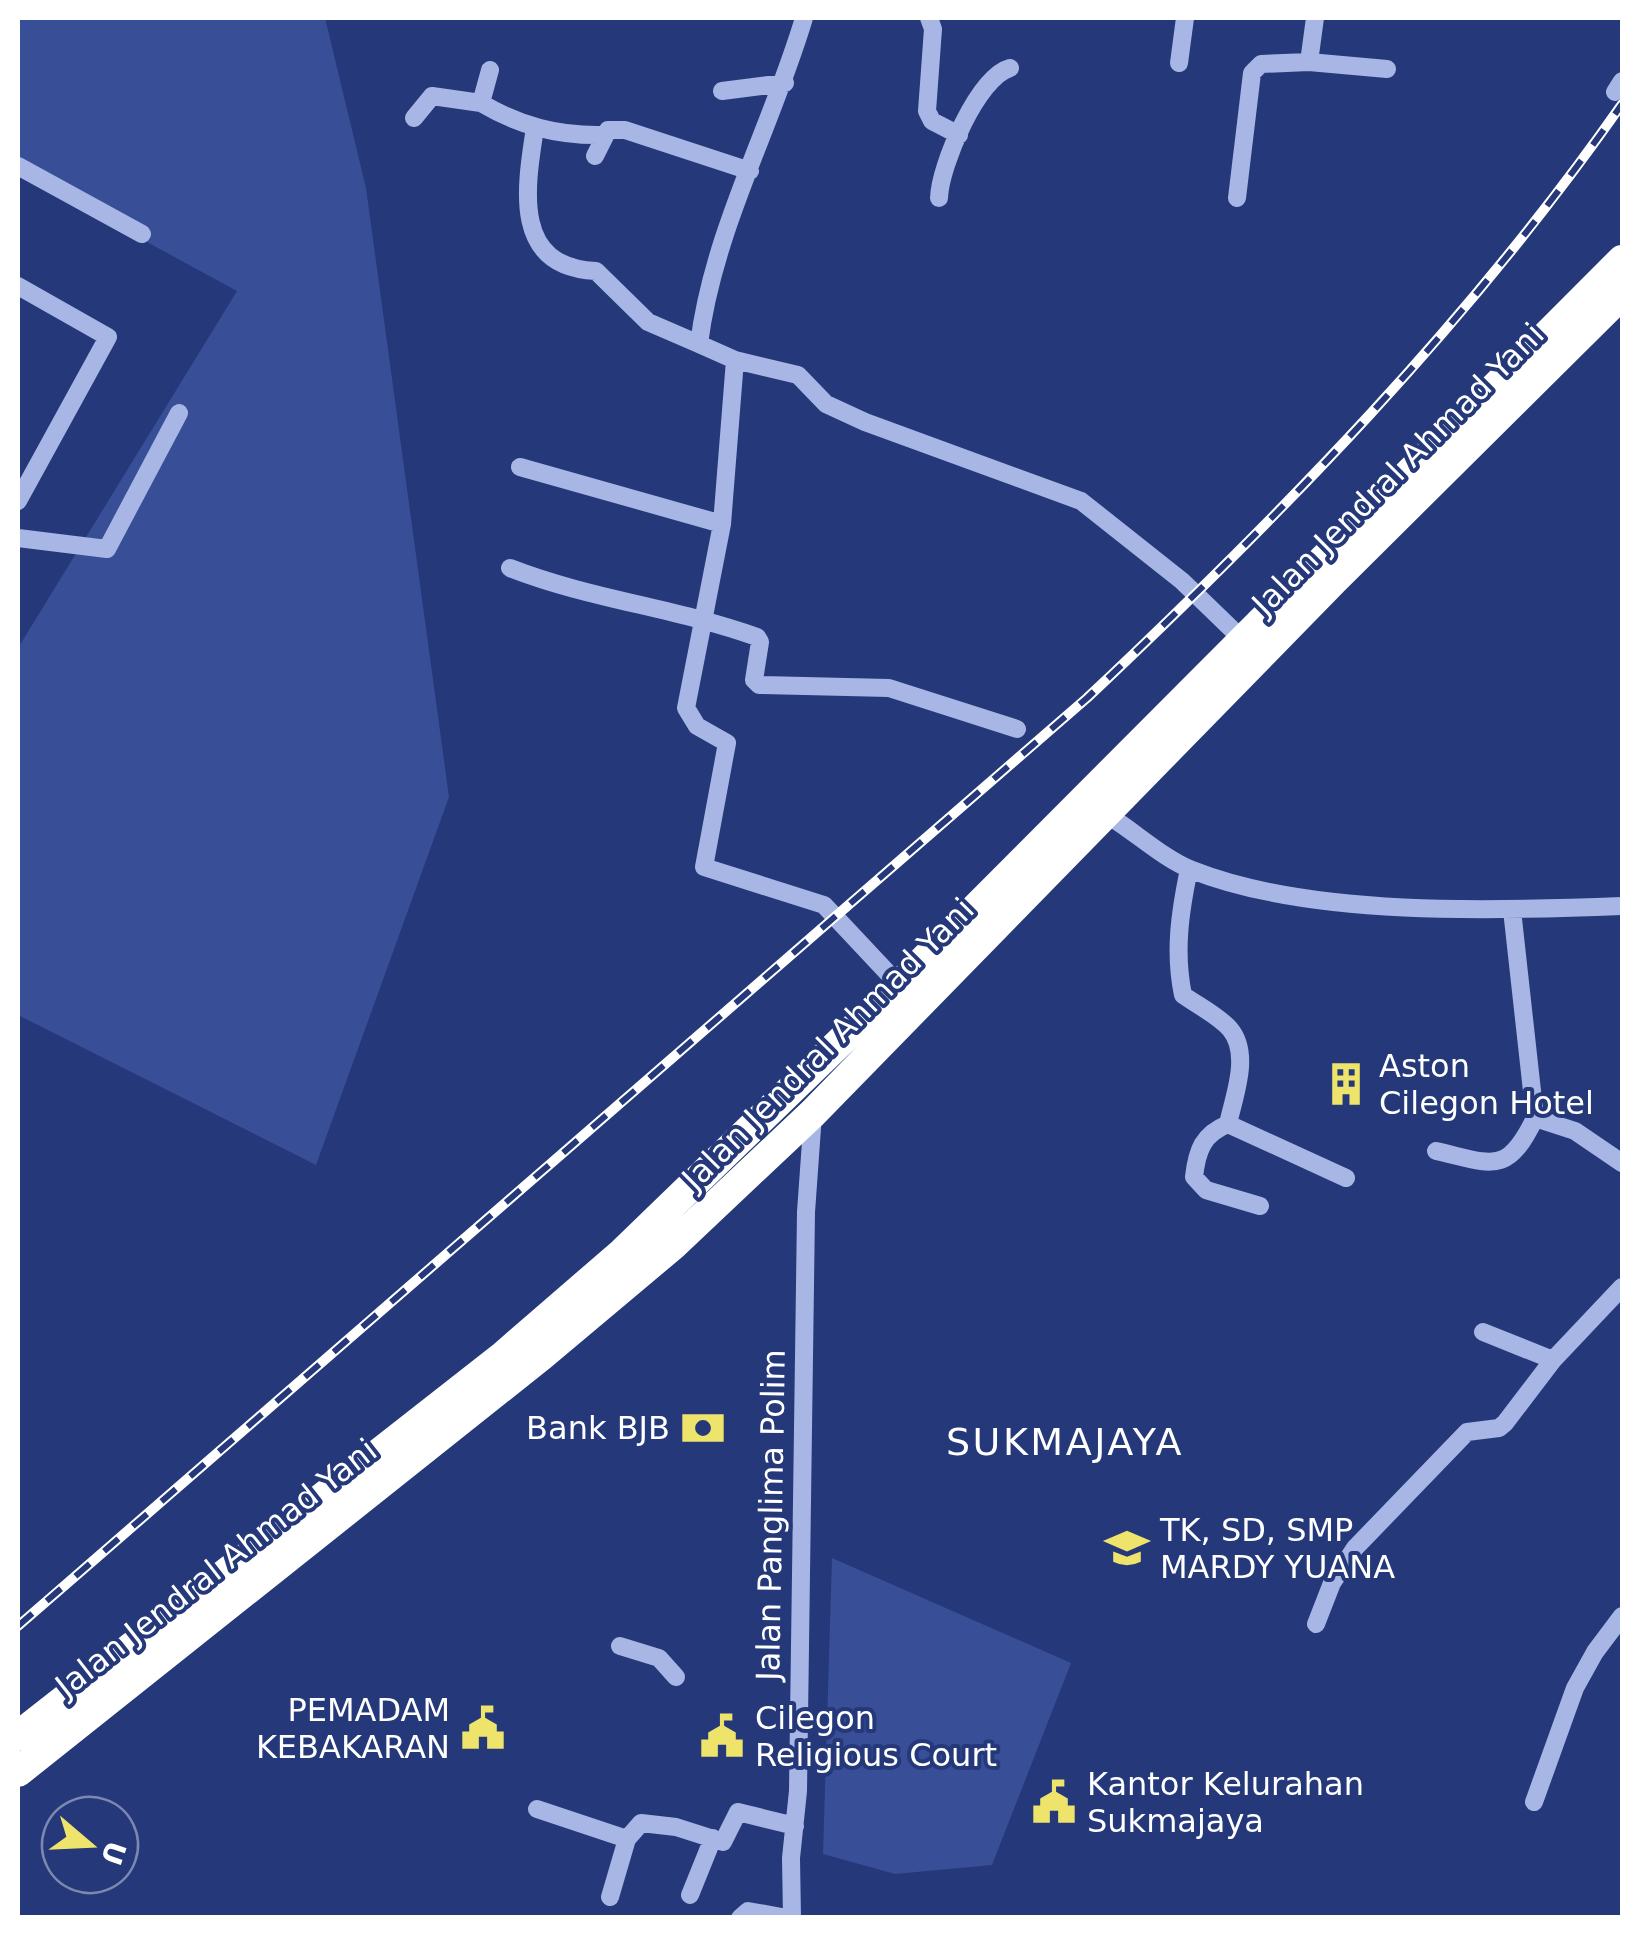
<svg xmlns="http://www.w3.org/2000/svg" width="1640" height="1935" font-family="'DejaVu Sans',sans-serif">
<rect width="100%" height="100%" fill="#24387a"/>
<!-- green -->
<path fill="#384f97" d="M18,18H325L366,188L449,797L316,1165L18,1015V648L237,291L18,172Z
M832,1558L1071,1663L992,1865L895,1874L823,1854Z"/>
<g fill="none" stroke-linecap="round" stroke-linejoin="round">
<!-- minor -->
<path stroke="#a7b6e4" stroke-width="18" d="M804,18C772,126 713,231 699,344L735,360L722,524L686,708L697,726L727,743L704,867L824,905L899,985
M929,18L933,29L927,111L932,121L959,135
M1309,62L1387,69
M1179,63L1185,18
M490,70L481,103C520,126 558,136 603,135
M722,91L785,83
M1615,92L1622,81
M414,118L432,96L481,103
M535,128C525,191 513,267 596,271L648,322L699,344
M595,156L608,130H625L750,171
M18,166L142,234
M939,198C940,165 978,77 1010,68
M1237,198L1252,73L1261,64L1309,62L1315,18
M18,286L108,337L18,501
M735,360L798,375L826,404L865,422L1081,501L1182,581L1242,639
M520,467L722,524
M18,538L107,549L179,413
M510,568C589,599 676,608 757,637L760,642L754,680L759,685L889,688L1017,729
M1109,816C1135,832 1164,859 1192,870C1310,917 1496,911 1622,906
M1189,869C1180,912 1174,952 1183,995C1197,1005 1219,1016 1230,1029C1251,1054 1234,1096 1228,1124L1346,1178
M1512,910L1535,1118L1575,1131L1622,1163
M1228,1124C1203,1134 1197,1150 1194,1177L1206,1190L1260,1206
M1436,1151C1493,1164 1507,1176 1535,1118
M1483,1332L1553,1360L1622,1287
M1316,1624L1332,1583L1355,1548L1467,1432L1499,1428L1505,1423L1553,1360
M620,1646L659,1658L676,1677
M1534,1802L1575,1688L1595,1652L1622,1616
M537,1809L627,1839L641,1823L676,1827L723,1842L738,1812L795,1826
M690,1895L713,1838
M610,1897L627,1839
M740,1918L748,1911L787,1918
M792,1918L791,1858L798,1791L806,1212L813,1114"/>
<!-- highway -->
<path stroke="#fff" stroke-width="30" d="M18,1736L503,1356L622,1253L899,985L1622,260
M18,1772L541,1356L672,1246L813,1113L1334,580L1622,294"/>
<!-- rail casing -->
<g stroke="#fff" stroke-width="10">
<path id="rail" d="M18,1626L1087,698C1282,514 1468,324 1622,104"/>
</g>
<!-- rail -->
<use href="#rail" stroke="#24387a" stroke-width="6" stroke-dasharray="19" stroke-linecap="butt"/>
</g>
<!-- icons -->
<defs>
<g id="building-bare" transform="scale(3.45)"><path d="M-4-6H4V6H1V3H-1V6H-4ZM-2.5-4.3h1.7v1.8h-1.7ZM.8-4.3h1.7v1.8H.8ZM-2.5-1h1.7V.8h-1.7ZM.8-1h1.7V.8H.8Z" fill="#eee36b" stroke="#24387a" stroke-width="2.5" paint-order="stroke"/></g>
<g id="bank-bare" transform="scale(3.45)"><path d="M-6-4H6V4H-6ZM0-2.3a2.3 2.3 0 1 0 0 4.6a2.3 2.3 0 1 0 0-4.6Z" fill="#eee36b" stroke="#24387a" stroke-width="2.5" paint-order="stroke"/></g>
<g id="school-bare" transform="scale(3.45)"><path d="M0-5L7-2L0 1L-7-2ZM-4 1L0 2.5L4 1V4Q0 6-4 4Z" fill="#eee36b" stroke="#24387a" stroke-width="2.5" paint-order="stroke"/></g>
<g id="civic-bare" transform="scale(3.45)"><path d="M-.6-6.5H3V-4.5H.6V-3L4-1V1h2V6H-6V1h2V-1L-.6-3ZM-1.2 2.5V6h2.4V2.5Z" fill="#eee36b" stroke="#24387a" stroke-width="2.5" paint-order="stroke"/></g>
</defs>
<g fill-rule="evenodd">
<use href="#building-bare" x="1346" y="1084"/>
<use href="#bank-bare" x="703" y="1428"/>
<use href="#school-bare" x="1127" y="1548"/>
<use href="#civic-bare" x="483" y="1728"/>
<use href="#civic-bare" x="722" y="1736"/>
<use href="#civic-bare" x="1054" y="1802"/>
</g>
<g text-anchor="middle" stroke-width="8" stroke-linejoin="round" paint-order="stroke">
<!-- street labels -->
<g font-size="32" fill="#fff" stroke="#24387a">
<text transform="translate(1398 469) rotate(-45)" y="11">Jalan Jendral Ahmad Yani</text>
<text transform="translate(828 1044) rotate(-45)" y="11">Jalan Jendral Ahmad Yani</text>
<text transform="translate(771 1515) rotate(-89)" y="11">Jalan Panglima Polim</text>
<text transform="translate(216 1568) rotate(-38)" y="11">Jalan Jendral Ahmad Yani</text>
</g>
<!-- poi labels -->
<g font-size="32" fill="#fff" stroke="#24387a" text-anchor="start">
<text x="1379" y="1077">Aston<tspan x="1379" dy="37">Cilegon Hotel</tspan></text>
<text x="670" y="1439" text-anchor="end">Bank BJB</text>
<text x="1160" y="1541">TK, SD, SMP<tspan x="1160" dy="37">MARDY YUANA</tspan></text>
<text x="450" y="1721" text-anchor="end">PEMADAM<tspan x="450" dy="37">KEBAKARAN</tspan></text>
<text x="755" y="1729">Cilegon<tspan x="755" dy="37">Religious Court</tspan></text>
<text x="1087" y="1795">Kantor Kelurahan<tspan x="1087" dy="37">Sukmajaya</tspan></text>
</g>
<!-- quarter labels -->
<g font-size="38" letter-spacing="2.5" fill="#fff" stroke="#24387a">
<text x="1065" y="1455">SUKMAJAYA</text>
</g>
</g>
<!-- border -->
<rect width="1640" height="1935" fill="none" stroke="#ffffff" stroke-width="40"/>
<!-- north arrow -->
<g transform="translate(90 1845) rotate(109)"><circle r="48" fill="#24387a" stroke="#7c88af" stroke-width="2.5"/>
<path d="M0-8L18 38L0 25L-18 38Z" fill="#eee36b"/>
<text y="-15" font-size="28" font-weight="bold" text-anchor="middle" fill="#ffffff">U</text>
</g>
</svg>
